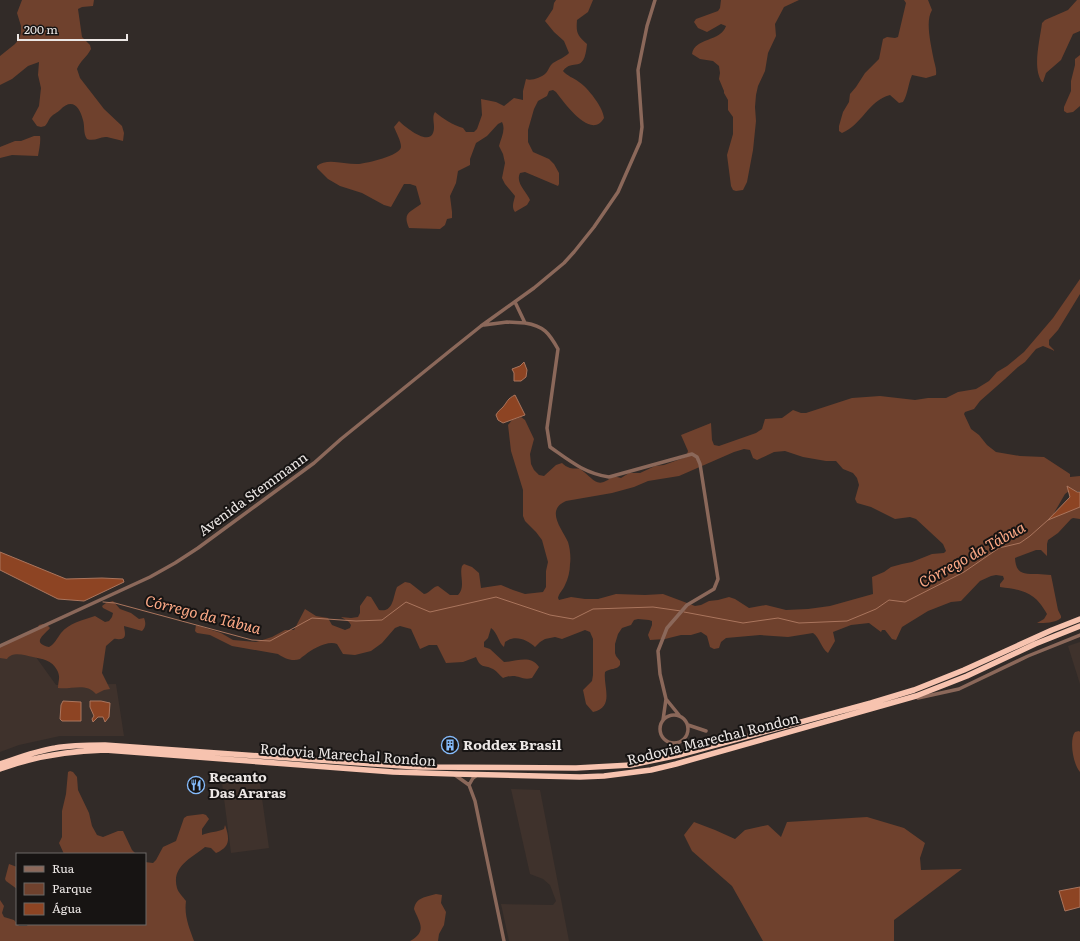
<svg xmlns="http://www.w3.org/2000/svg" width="1080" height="941" font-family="Literata,serif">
<rect width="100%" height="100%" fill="#322b28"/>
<!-- built -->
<path fill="#3f322c" d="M23,639L56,685L116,684L124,736H60L19,745L0,752V649Z
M1080,642V684L1068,646Z
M221,775L259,777L269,848L231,853Z
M511,789L540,790L569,941H509L501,904L553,905L556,901L550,885L543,879L530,874Z"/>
<!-- green -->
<path fill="#6f412d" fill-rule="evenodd" d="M22,0H94L93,6L82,7L78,9L82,37L90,45L91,49C87,57 80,61 77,69L80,78L104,109L122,126L124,133L123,141C118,140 112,138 107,137C100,136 95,142 87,139C83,133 85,127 83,120C80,107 72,97 60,110C57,113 53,114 50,118C48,121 47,124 45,126L41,127L37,126L32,119L39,106L41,88L38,75L39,62L28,66L12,79L0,85V56L15,44L19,39L21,33V26L17,13Z
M556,0H593L588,12L577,20C576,33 577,35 587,44C584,76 573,57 563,71C567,76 574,78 579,82C588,88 603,107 604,118C591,141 564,102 556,92L553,90L549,91L547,96L538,101L534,109L528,130V142L533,152L549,159L554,164L559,173V184L558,186L525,172L520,173C515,183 527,192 530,200L527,205L515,212C511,207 514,201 515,196L505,184L502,178L505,163L503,154L499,146C501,138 506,130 502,122L498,124L487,136L476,143L470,159V165L458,171L456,183L450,196L452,212V218L447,219L445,225L440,229L409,228C402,212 411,212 421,204L416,186L410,184H404L391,207L384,205L362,193L340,186L328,179L317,168V166C327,157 346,165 359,164C367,163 400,156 401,147C401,141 396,132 394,127L399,121C404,126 428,146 433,133C436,126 431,118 435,112C443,119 453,125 463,128L466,132H474L477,129L482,115L481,99L496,102L504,106L514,98L523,100V91L526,79C531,81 541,78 546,73C549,70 549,66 553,63C559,59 564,58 569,53L564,41L554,32L545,21L553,9L554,3Z
M721,0H799L784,7L775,24L776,36L768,53L765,71L758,86L756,95L755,107L756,121L753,150L747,182L743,190L736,191L733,190L731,186L727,155L733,134V117L728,110V100L724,93V91L719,79L720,73L719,66L713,61L700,59L692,54C695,37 721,42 726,26L721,24L707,32L698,28L694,22L696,19L718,11L720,8Z
M904,0H928L932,10C925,21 931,44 933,56C934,63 937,68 936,75L926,78L912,75C908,84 908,94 903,102L899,103L890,95C868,101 862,125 842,133L839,131V126L843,112L849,102L850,94L856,87L865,73L879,59L883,39L887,37L895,38L898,37L906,3Z
M1077,0H1080V31L1073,34L1061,60L1046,73L1043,82H1042C1032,68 1040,40 1042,23L1045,20L1068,10Z
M1080,55V106L1073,112L1067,113L1064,111V107L1071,91V81L1075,65V59Z
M34,136H40C41,141 39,150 38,156L12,155L0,158V147L15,141H21Z
M1080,279V294L1058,330L1049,340V345L1055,351L1043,346L1036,349L1025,362L1018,367L1005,379L980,401L974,409L965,412L964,414L971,429L979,435L987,445L996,452L1020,456L1044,457L1070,474V477L1080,476V491H1069L1065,494L1054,513L1080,502V519L1073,518L1071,519L1058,533L1048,540L1047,544V556L1041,550H1036L1015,558C1016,575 1024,574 1038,574C1042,574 1046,575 1051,575L1058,610L1061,616V618C1055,623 1045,623 1037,623L1044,619L1047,614C1035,592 1023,590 1000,587V584L1004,579L1003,576L996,575L991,576L980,581L961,601L951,602L928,611L902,627L896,640L892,639L885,630H882L881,632L869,623L851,625L833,632L835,641L828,653C821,648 820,638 813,633L788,637L760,635L726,638L721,642L719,648L714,649L710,647L707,636L701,632L691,635H681L665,639L650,640L648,635L652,625V621L649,620L638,619L634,620L631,625L622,628L618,634L615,644V653L616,656L620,661V665C617,670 610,668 605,672C603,687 615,707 593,712L586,704L583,690L592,681L593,675V639L590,632L585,630L562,639L555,637L545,639L540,642L535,647C528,640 515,634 505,642L504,647C498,642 498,633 491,628L488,638L484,642V647L490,649L504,662C516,662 530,654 539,667L532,678C519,681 519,672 503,678C500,676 497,671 493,669C483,664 481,669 476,657L463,662L446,663L437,645H429L420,649L411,629L400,626L395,628L382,643L371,651L355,655L343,654L337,644C328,640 312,649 305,655C303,656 301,658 300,659C292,662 284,658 278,654L232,646L210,635L197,633L195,631L196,625L221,633L233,640L256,642L272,637L285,630H294L305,609L316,616L328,618L332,625L345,630L350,628L351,625L349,622L341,617L351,618L358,617L360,613V606L367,596L371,597L379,610C394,613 393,596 397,587L405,582L410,583L424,594C430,593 432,587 438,586L450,595H458C466,587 459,575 462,566L464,564L472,567L479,573L481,588L501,585L513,590L525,594L543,592L546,587V571L548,562L542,540L536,532L525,521L523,516V490L511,451L508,425L512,420L521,417L525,420L534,439L530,454L531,464L534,470L539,475L544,476L556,465L562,463C564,465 567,467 570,468C574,469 577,468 580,469C593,477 596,491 613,476L621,478L629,473H640L655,466L664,465L686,457L688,451L681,435L711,423L712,440L714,445L719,446L756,433L762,429L765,419L782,418L793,410L801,413H806L852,398L880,396L915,400L928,398H946L958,392L976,389L989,381L997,372L1007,366L1024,352L1053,318ZM744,449L750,450L753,458L757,460L774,452L785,451L803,457L826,461H836L843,469L853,473L857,478L859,485L855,499L857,503L871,507L895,519L910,517L916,519L943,544L946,551L944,553L932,554L912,562L902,564L891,567L884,572L872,577L873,594L830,606L808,609L786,610L766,605L749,608L735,599L729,597L718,600L709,601L701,605L695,606L663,594L645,595L616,594L598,599H585L571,597L559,600L558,598C559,593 563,590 565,585C568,579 570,571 570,564C571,558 570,548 568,542C562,529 545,510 566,501L612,493L634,487L648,481L679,476L734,452Z
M113,601L120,609L131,613L139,619L144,618C146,623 146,627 142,631L124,626C124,630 128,639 120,639C118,640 116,638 114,639L106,646L102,673L110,689L104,690L96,694C86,682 71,690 58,688C58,681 61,677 57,670C52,660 42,659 33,657C25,655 12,651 7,659L0,658V645L37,629L39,625L43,624L48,626L50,628C44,635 31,643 49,647C55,644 57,638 61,633C69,623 83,620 95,616L105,622L109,621L112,617L113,613L103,608L102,606L106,603Z
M1079,731L1080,732V772C1073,764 1069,740 1075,732Z
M70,771L73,772L77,777L78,790L89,813L92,826L97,835L103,837L118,831H123L132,850L136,854H64L59,843L62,837V811L66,794L68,772Z
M203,814L206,815L209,819L202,829V835C209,832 218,832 224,829L225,825C230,839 230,847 216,853L211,848L205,847C192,858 171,866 177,888C178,892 183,897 186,901C184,916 189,927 194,941H0V900L4,906L2,913L4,917L14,920L19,926H27L28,924H145V862L153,863L156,860L163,847L176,841L184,818L187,816Z
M867,817L904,828L925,843L920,858L921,870L962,869L894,920V941H763L732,886L692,851L684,835L694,822L715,830L735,839L745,830L768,825L781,837L787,822Z
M9,864L17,867V889L6,881L5,879Z
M436,894L442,895L441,903L446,912L444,925L439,934L438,941H410C428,931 419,922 414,909C416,897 426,897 436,894Z"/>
<!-- water -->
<path fill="#8d4423" stroke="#aa755d" d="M524,362L527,370L526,377L521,381H514V373L512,369L520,366Z
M515,395L525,415L503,423L498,420L496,415C498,411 500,410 503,407C508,401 507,399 515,395Z
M1067,486L1077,492H1080V507L1048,520L1070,497Z
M0,552L66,579L102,578L123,579L124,582L84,601L58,599L0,570Z
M63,701L81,702V721H62L60,719L61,705Z
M90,701H101L110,703L109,717L105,722L103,717H98L93,722L92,719L94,716L90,707Z
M1080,887V907L1065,911L1059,891Z"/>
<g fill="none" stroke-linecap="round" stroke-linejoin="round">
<!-- stream -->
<path stroke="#aa755d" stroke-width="1" d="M103,602L115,603L252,640L270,641L312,618L356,621L382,620L406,602L430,612L496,597L550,615L573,619L593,609L653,607L681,611
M684,612L743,623L778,618L799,623L847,621L876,609L889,600L905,602L964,572L999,548L1020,543L1030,536L1048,520"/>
<!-- minor -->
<path stroke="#8b685a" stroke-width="3.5" d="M525,323C544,326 549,333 558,349L547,428L550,447C570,461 584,473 609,477L692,454L697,457L700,464L718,579L714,589L687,605L667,628L658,651L660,674L666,699
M484,325L507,322L525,323L515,302
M0,646L150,577L175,563L198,548L314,463L341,439L451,350L481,326L534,288L564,263L574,252L594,227L618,192L640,142L642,127L638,70L647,26L655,0
M918,698L959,689L1028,656L1080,635
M660 729a14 14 0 1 1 28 0a14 14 0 1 1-28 0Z
M663,720L666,699L679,715
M688,725L706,731
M455,775L469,785L475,801L504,941
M469,785L473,778L477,775"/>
<!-- highway -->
<path stroke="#f7c3af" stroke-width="5.5" d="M0,764C18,758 36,751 55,748C71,745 88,745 105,745L417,767L576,768L631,765L679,755L871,703L914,690L964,670L1052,630L1080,619
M0,769C35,756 68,751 105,750L393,772L454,774L580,777L604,776L651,770L676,764L916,696L967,676L1035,644L1080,626"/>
</g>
<!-- icons -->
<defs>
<g id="building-ring" transform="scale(0.9)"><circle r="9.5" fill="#171413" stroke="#85bbfb" stroke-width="1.5"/><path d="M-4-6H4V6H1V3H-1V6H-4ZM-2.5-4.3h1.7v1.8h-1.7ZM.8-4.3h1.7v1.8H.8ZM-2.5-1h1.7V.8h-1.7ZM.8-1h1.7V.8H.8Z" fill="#85bbfb"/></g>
<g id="restaurant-ring" transform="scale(0.9)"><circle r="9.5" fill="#171413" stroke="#85bbfb" stroke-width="1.5"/><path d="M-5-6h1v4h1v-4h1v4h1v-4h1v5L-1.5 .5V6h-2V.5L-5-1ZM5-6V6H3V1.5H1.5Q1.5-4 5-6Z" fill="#85bbfb"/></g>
</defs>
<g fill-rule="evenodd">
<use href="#building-ring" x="450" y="745"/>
<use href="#restaurant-ring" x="196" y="785"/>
</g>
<g text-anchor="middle" stroke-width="4" stroke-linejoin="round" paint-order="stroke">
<!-- street labels -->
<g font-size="14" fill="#ece7e5" stroke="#171413">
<text transform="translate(253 494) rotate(-36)" y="5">Avenida Stemmann</text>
<text transform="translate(713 739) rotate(-14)" y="5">Rodovia Marechal Rondon</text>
<text transform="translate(348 755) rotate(4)" y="5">Rodovia Marechal Rondon</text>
</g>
<!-- poi labels -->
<g font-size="14" font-weight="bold" fill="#ece7e5" stroke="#171413" text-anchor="start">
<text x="463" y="750">Roddex Brasil</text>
<text x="209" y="782">Recanto<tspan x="209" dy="16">Das Araras</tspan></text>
</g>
<!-- water labels -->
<g font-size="15" font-style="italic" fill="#fda986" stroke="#171413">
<text transform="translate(972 555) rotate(-29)" y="5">Córrego da Tábua</text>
<text transform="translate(203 615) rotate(14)" y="5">Córrego da Tábua</text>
</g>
</g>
<!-- legend -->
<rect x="16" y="853" width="130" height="72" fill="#171413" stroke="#6c6867"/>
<rect x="24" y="866" width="20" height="6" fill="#8b685a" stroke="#6c6867"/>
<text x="52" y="873" font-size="12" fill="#ece7e5">Rua</text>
<rect x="24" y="883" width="20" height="12" fill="#6f412d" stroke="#6c6867"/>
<text x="52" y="893" font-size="12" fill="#ece7e5">Parque</text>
<rect x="24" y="903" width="20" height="12" fill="#8d4423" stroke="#6c6867"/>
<text x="52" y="913" font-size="12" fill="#ece7e5">Água</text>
<!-- scale -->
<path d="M18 34v6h109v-6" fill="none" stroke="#ece7e5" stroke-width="2"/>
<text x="24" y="34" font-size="12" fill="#ece7e5" stroke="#171413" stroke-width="3" paint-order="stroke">200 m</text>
</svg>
